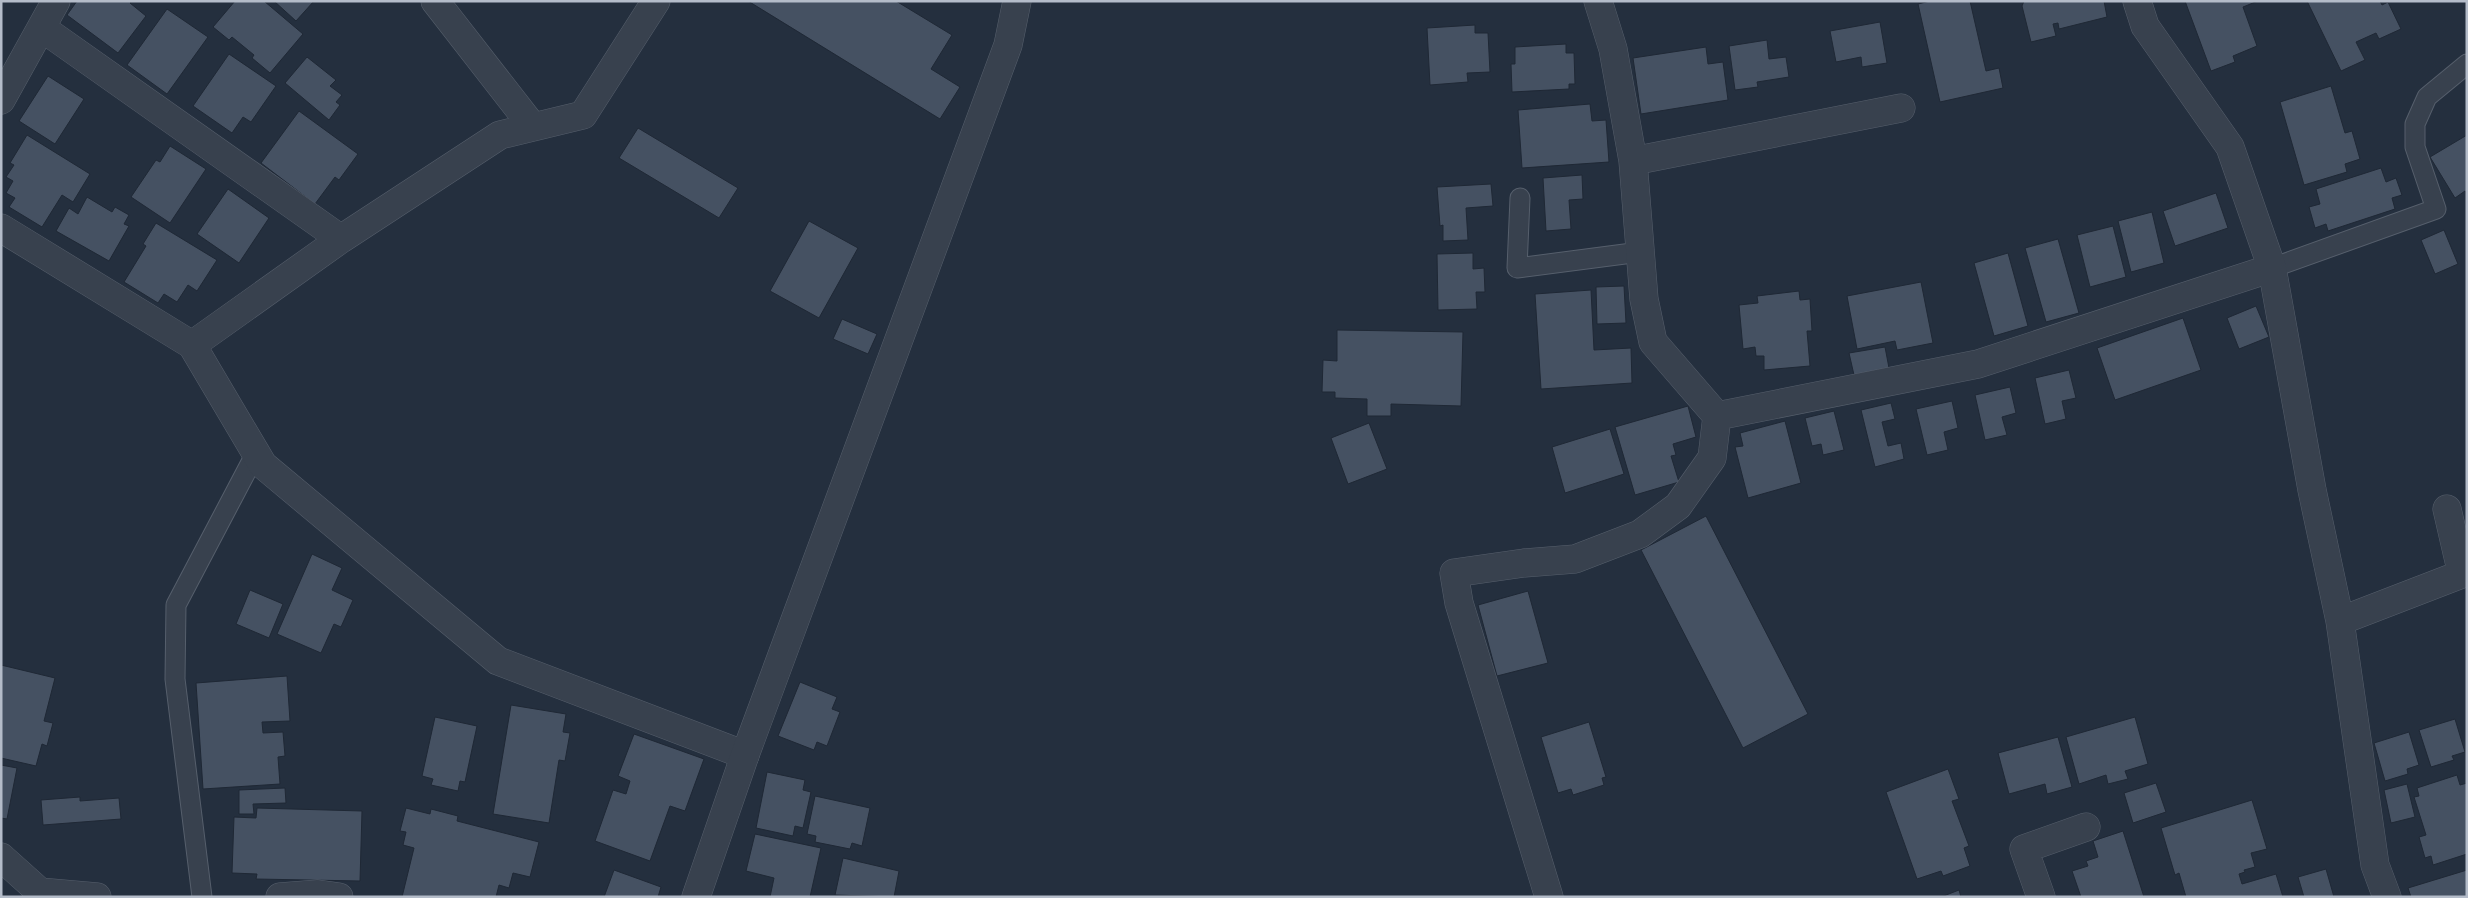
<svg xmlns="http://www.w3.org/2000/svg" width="2468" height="898" font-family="'Asap Condensed',sans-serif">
<rect width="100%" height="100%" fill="#242f3e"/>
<!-- building -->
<path fill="#455162" stroke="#1f2835" d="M77,1H132L130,3L146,16L118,53L67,15Z
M235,1H264L303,34L270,73L252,58L254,55L232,37L229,40L213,27Z
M274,1H314L296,21Z
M748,1H896L952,35L931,69L960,87L940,119Z
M1930,1H1970L1986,71L1999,68L2003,88L1940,102L1918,4Z
M2024,1H2104L2107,17L2059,29L2058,23L2053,24L2056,36L2031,42L2022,6Z
M2185,1H2258L2243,7L2257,46L2233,56L2235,62L2211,71Z
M2307,1H2380L2382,5L2388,2L2401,29L2379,39L2376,33L2356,42L2365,60L2341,71Z
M167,9L208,37L167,94L127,65Z
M1880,22L1887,63L1862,67L1861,57L1836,62L1830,31Z
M1475,25V33H1488L1490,72L1467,73L1468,82L1430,85L1427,28Z
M1767,40L1769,59L1786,57L1789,77L1757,82L1758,87L1735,90L1729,46Z
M1566,44V53H1574L1575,84H1569V89L1512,92L1511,64H1515V47Z
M1706,47L1708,64L1723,62L1728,100L1641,114L1633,58Z
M229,54L276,86L251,122L243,117L232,133L193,106Z
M307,57L336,80L330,86L342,95L336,102L340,105L329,120L285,83Z
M48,76L84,99L55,144L19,121Z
M2331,86L2345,133L2352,131L2360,159L2345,164L2347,172L2304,185L2280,102Z
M1590,104L1592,121L1606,120L1609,162L1522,168L1518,110Z
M299,111L358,154L339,180L335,177L315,204L261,163Z
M638,128L738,188L719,218L619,158Z
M27,135L90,174L73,202L62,195L42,227L9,207L15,198L6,193L13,181L6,177L14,165L10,163Z
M2467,135V195L2465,191L2455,198L2430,157Z
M170,146L206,169L170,223L131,197L156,160L160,162Z
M2381,168L2386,182L2396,178L2402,195L2392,198L2395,209L2328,231L2326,224L2315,228L2309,207L2320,204L2316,189Z
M1582,175L1583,199L1569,200L1571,229L1546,231L1543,178Z
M1491,184L1493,206L1466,208L1468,240L1443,241V225L1440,226L1437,187Z
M228,189L269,218L239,263L197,234Z
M2216,193L2228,228L2175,246L2163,211Z
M87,197L112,212L115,207L129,215L124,224L129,226L109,261L56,231L69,208L78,214Z
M2152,212L2164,263L2131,272L2118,221Z
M809,221L858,248L819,318L770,291Z
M156,223L217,260L197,291L188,285L177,302L164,294L158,303L124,282L146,246L143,244Z
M2113,226L2126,277L2090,287L2077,235Z
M2444,230L2458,264L2435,274L2421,240Z
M2058,239L2079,313L2046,322L2025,248Z
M1473,253V269L1484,268L1485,292H1476L1477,309L1438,310L1437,254Z
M2008,253L2028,326L1994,336L1974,263Z
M1921,282L1933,343L1897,350L1895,341L1857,349L1847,296Z
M1624,286L1626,323L1597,324L1596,287Z
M1591,290L1594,350L1631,348L1632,383L1541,389L1535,294Z
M1799,291L1800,300L1810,299L1812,331H1807L1810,366L1764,370V356H1756L1755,347L1743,349L1739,305L1758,303L1757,296Z
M2256,306L2269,337L2239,349L2227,318Z
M2183,318L2201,370L2115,400L2097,348Z
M842,319L877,334L868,354L833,339Z
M1337,330L1463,332L1461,406L1391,404V416H1367V399L1335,398V392H1322L1323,360L1337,361Z
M1885,347L1889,368L1854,375L1849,353Z
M2069,370L2076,398L2062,401L2066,419L2045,424L2035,378Z
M2010,387L2016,413L2002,417L2007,435L1985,440L1975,395Z
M1952,401L1958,428L1944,432L1948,450L1927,455L1916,409Z
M1891,403L1895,419L1882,422L1888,446L1901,443L1904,459L1875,467L1861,410Z
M1688,406L1696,437L1673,444L1676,455L1671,456L1679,482L1635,495L1615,427Z
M1834,411L1844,450L1823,455L1821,444L1812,446L1805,418Z
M1785,421L1801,483L1748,498L1735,447L1743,446L1740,433Z
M1369,423L1387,469L1348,484L1331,438Z
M1610,429L1624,474L1565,493L1552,447Z
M1706,516L1808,714L1743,748L1641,550Z
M312,554L342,568L332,590L353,600L341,627L334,624L321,653L277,634Z
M250,590L283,604L269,638L236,624Z
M1528,591L1548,663L1497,676L1478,605Z
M1,665L55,678L44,721L53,723L47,746L42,744L36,766L1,758Z
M287,676L290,721L262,722L263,733L283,732L285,756L278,757L280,784L203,789L196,683Z
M800,682L837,697L832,709L840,712L827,746L817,742L814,750L778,736Z
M511,705L566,714L563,732L570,733L565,761L559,760L549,823L493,814Z
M435,717L477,726L465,782L460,781L458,791L431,785L433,779L422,776Z
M2135,717L2148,764L2125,771L2128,779L2108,784L2106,775L2079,784L2066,737Z
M2455,719L2465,752L2452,756L2454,760L2431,767L2419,730Z
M1589,722L1606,777L1602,778L1604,785L1573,795L1571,789L1558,793L1541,737Z
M2409,732L2419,765L2407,769L2408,774L2385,781L2374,743Z
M634,734L704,759L685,811L670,806L650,861L595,841L613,790L626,794L630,781L618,776Z
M2058,737L2072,787L2047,794L2045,784L2009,794L1998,753Z
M1,765L17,768L7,819L1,818Z
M1948,769L1959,799L1952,801L1969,846L1964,848L1970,866L1943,876L1941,871L1917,879L1886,792Z
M767,772L805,780L803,790L811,792L803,828L795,826L793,836L756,828Z
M2457,775L2460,785L2467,783V854L2433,865L2431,856L2425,858L2419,837L2426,835L2414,797L2419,796L2417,788Z
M2156,783L2166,812L2133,823L2124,793Z
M2407,784L2415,817L2391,823L2384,790Z
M285,788L286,803L253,804L254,814H239V790Z
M815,796L870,808L862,846L852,843L850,849L815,842L816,836L807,834Z
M80,797V801L119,798L121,819L43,825L41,800Z
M2252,800L2267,849L2251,853L2255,867L2244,870L2245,872L2239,874L2242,884L2276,874L2283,897H2186L2179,873L2175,875L2161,828Z
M257,808L362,811L360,881L256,879L257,874L232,873L234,817L256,818Z
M406,808L430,814L431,809L458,816L457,821L539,842L530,877L513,873L509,888L499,885L496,897H402L414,848L403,845L406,832L400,831Z
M2123,831L2144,897H2081L2072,871L2088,866L2086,861L2098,857L2093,841Z
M755,834L821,848L810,897H770L774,878L746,871Z
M843,858L899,871L894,897L835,895Z
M2326,869L2334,897H2304L2298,877Z
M614,870L661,887L658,897H604Z
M2467,870V897H2411L2408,888Z
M1959,890L1961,897H1941Z"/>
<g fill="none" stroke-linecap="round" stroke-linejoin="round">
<!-- service casing -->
<g stroke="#565f6c" stroke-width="21">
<path id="service" d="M1520,198L1517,268L1640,252
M2272,268L2436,209L2415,147V124L2427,97L2467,64
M202,897L175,679L176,605L256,453"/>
</g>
<!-- minor casing -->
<g stroke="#565f6c" stroke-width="29">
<path id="minor" d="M435,1L533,127
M1598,1L1613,49L1633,161
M2137,1L2145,26L2230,147L2272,268L2312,490L2340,621L2375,865L2387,897
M42,28L341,239
M1,100L56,1
M1,228L192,345L263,465L498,661L745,755
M192,345L341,239L500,135L583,115L656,1
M1717,416L1978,364L2272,268
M2340,621L2462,574L2447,509
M1,857L40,892L97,897
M280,897L318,894L339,897
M1549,897L1459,603L1454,573L1524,563L1575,559L1640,534L1678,506L1712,458L1717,416L1653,342L1644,299L1633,161L1901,108
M2041,897L2024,849L2086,827"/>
</g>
<!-- tertiary casing -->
<g stroke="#565f6c" stroke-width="29">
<path id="tertiary" d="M696,897L745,755L1008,45L1017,1"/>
</g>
<!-- service -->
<use href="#service" stroke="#38414e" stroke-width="19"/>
<!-- minor -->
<use href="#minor" stroke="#38414e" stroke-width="28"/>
<!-- tertiary -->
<use href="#tertiary" stroke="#38414e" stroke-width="28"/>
</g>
<!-- border -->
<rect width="2468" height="898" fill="none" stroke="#b4bcc9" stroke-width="5"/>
</svg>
